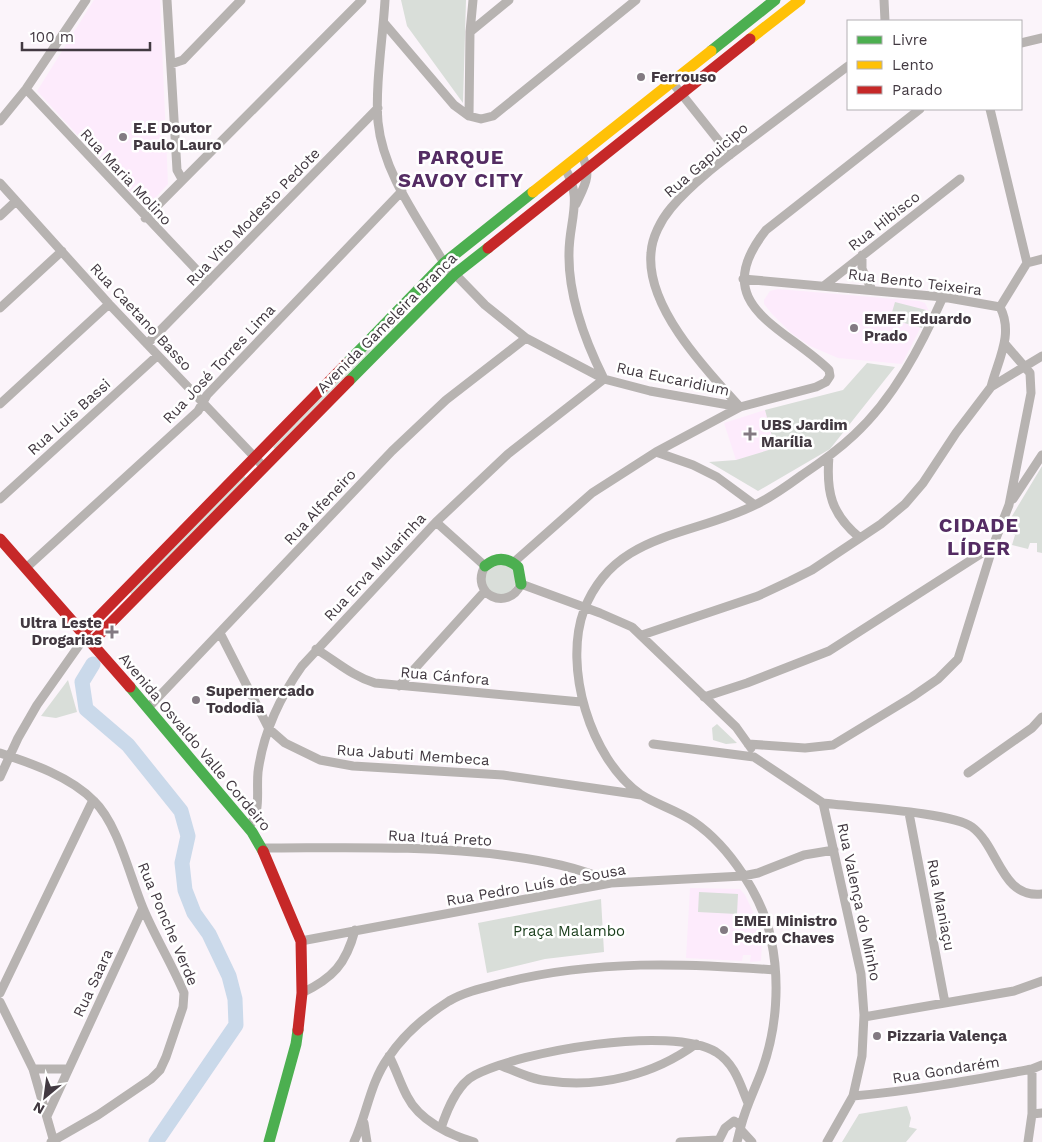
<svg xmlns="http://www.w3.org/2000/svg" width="1042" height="1142" font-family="'Work Sans',sans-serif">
<rect width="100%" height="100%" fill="#fbf4fa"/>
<!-- built -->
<path fill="#fdebfc" d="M94,0H160L168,184L148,206L144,207L37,91Z
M778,289L919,301L925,303L929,311L902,364L838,358L810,346L791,333L772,314L764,304V300L770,291Z
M765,410L775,448L736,460L724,423Z
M690,888L740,889L745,895L757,920L762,943L761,961L750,962L751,955H743L742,961L686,958Z"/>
<!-- green -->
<path fill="#d9ded9" d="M401,0H466L463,103L407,26Z
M895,302L926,310L922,328L890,319Z
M410,305L412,308L275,449L273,447Z
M867,363L895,367L830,449L758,491L709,462L736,460L775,448L765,410L843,390Z
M1042,466V553L1037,552V543H1030L1028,549L1012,545L1015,535L1003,531Z
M244,476L246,478L132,595L130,592Z
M484 579a16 16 0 1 1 32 0a16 16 0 1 1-32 0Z
M68,680L77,712L56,718L41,716Z
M717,724L737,743L726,744L713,740L712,728Z
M699,892L738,894L737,914L698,912Z
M601,899L604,952L545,959L487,973L478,923Z
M907,1106L911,1118L909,1127L917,1129L906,1142H842L859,1114Z"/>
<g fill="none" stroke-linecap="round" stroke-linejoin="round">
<!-- river -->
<path stroke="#cad9ea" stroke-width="15" d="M93,664L82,682L86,709L128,745L181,811L188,836L182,863L185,890L194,913L209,934L229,976L235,999L236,1025L156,1142"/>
<!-- street -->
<path stroke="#b7b3b1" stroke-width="9" d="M167,0L177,170L182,179
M385,0C383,37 375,86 378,122C383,173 419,220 444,263L447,271L455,274L485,305L526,338L604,379L650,391L740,407
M884,0L885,21
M384,23L454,105L469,116L481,119L493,116L636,0
M470,32L509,0
M1021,43L1042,38
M171,64L183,60L241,0
M672,82L730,155
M26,89L208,282
M990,109L1027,263
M469,116L470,32L473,0
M0,121L26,89L86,0
M0,183L109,304L264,467
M576,204C586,183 592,175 581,153
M0,216L16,201
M145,218L362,0
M862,255V269L872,290
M743,279L943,297L1000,307C1014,334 998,360 991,387
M825,285L960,179
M1000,307L1027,263L1042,259
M0,308L62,251
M147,344L378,108
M0,404L109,304
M740,407C706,370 646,307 651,253C652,237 661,220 671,208C693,182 723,160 751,139C784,114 816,90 848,66
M656,452L693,465L717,477L755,505
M829,456C826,492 831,514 860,538
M0,499L157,356
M1013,499L1042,455
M436,522L485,566C469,594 508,613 521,584L600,613L632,627L736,727L751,748
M514,562L592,493L656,452L740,407L816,387L826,382L830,376L829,370C784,326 706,305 766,230L920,109
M26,568L198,411L207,395L402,191
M220,633L269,729L285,743L320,760L353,766L503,775L641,795
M642,635L758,596L790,581L812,570L881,524L905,504L923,483L956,433L991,387L1042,356
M316,649C336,661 352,676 375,683L581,702
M399,686L485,591
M704,697L747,683L829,651L993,546
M148,708L392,451L446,400L526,338
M653,744L754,757L823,803L861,974L864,1015L862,1056L853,1096L827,1142
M748,744L805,748L833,745L912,697L938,679L958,659L993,546L1009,505L1031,393L1030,373L1005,344
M0,753C31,763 71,777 94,801C118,824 130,877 143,908C155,937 172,964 184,993L183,1007L166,1057L160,1070L151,1079L98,1115L51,1142
M968,773L1032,728L1042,717
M0,777L18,738L37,705L80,644L84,632
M823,803C853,807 952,812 972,827C999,847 1001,899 1042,894
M909,813L945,1003
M248,828C262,811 256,793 258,772C263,734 280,697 302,666L436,522L508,454L604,379C585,341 568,296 569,253C569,220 584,198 564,167
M263,848C345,848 427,845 509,856C545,861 578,867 611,882
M301,941L611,883L743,876L758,873L804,855L834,850
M0,993L93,800
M302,993C333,978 346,964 355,930
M0,1002L33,1069L54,1142
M864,1017L1014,991L1042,981
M389,1056C396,1069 400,1083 407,1096C419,1120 449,1135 474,1142
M502,1066C517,1072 533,1080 549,1081C600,1088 654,1075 696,1044
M33,1069H68
M853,1096C913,1091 972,1080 1032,1069L1042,1065
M1032,1114L1042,1113
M47,1116L143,908
M364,1123L367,1142
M741,1126C746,1106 755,1089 762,1070C777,1029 780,981 771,939C763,897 729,846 694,822C677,810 657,805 640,794C590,758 563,667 584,610C614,532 691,537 755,505C772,497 787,486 802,475C820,463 838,450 854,435C894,398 921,346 943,297
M441,1128C447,1110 457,1084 475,1075C522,1051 670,1025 716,1052C735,1064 740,1084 748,1103
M741,1130L752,1142
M354,1142C367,1114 370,1083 388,1058C404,1034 425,1016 449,1001C466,991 487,987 506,982C595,960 685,963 775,970
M680,1142L718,1140
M718,1142L725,1128L734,1121L741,1126L737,1142
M1028,1142L1032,1114V1069"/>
<!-- fast -->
<path stroke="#4caf50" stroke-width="11" d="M711,51L775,0
M347,363L444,263L533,192
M349,381L455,274L488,248
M485,566C496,557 507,557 518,567L521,584
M130,687L252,832L263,851
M269,1142L296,1044L298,1030"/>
<!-- slow -->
<path stroke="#ffc107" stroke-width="11" d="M750,39L800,0
M533,192L711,51"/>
<!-- jam -->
<path stroke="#c62828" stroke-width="11" d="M488,248L750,39
M0,539L130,687
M84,632L347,363
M92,642L349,381
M263,851L301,941L302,993L298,1030"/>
</g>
<!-- markers -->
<g fill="#837a82" stroke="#fff" stroke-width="2">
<circle cx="641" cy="77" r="5"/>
<circle cx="123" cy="137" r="5"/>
<circle cx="854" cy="328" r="5"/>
<path d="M747.5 426.5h5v5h5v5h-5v5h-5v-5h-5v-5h5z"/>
<path d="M109.5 624.5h5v5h5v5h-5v5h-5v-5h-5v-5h5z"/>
<circle cx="196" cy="700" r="5"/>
<circle cx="724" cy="930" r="5"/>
<circle cx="877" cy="1036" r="5"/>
</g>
<g text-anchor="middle" stroke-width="5" stroke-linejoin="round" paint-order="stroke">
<!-- poi labels -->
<g font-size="15" font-weight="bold" fill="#423941" stroke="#fff" text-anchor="start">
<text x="651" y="82">Ferrouso</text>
<text x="133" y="133">E.E Doutor<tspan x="133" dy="17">Paulo Lauro</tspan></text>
<text x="864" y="324">EMEF Eduardo<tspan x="864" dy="17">Prado</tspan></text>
<text x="761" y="430">UBS Jardim<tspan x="761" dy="17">Marília</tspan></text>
<text x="102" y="628" text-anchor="end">Ultra Leste<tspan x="102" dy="17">Drogarias</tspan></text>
<text x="206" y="696">Supermercado<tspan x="206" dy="17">Tododia</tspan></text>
<text x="734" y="926">EMEI Ministro<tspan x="734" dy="17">Pedro Chaves</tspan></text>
<text x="887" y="1041">Pizzaria Valença</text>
</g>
<!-- street labels -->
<g font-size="15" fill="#423941" stroke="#fff">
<text transform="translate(706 160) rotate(-41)" y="5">Rua Gapuicipo</text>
<text transform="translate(126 177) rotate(47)" y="5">Rua Maria Molino</text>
<text transform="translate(253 217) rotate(-46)" y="5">Rua Vito Modesto Pedote</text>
<text transform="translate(884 221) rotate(-38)" y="5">Rua Hibisco</text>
<text transform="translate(915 282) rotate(7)" y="5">Rua Bento Teixeira</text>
<text transform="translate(141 317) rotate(47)" y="5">Rua Caetano Basso</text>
<text transform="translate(387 323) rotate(-45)" y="5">Avenida Gameleira Branca</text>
<text transform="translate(219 364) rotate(-47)" y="5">Rua José Torres Lima</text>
<text transform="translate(673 379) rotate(12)" y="5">Rua Eucaridium</text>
<text transform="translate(69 417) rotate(-42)" y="5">Rua Luis Bassi</text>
<text transform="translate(320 507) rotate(-47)" y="5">Rua Alfeneiro</text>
<text transform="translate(375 567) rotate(-47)" y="5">Rua Erva Mularinha</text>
<text transform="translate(445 676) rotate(5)" y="5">Rua Cánfora</text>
<text transform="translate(195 742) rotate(50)" y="5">Avenida Osvaldo Valle Cordeiro</text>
<text transform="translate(413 755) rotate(4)" y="5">Rua Jabuti Membeca</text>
<text transform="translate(440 838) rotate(3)" y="5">Rua Ituá Preto</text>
<text transform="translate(536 885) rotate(-10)" y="5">Rua Pedro Luís de Sousa</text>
<text transform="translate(859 902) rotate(78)" y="5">Rua Valença do Minho</text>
<text transform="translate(941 905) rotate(79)" y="5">Rua Maniaçu</text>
<text transform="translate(168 924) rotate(67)" y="5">Rua Ponche Verde</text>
<text transform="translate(93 983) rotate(-65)" y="5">Rua Saara</text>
<text transform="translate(946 1070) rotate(-9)" y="5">Rua Gondarém</text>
</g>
<!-- park labels -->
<g font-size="15" fill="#183c1a" stroke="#fff">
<text x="569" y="936">Praça Malambo</text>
</g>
<!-- district labels -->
<g font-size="20" font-weight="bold" letter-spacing="1" fill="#542c63" stroke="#fff">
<text x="461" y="164">PARQUE<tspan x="461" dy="23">SAVOY CITY</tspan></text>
<text x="979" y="532">CIDADE<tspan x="979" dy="23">LÍDER</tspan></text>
</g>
</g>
<!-- legend -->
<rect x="847" y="20" width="175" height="90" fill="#ffffff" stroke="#b3b0b3"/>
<rect x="857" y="36" width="25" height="8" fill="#4caf50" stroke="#b3b0b3"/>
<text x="892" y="45" font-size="15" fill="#423941">Livre</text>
<rect x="857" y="61" width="25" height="8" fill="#ffc107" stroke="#b3b0b3"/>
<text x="892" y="70" font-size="15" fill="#423941">Lento</text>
<rect x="857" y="86" width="25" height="8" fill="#c62828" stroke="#b3b0b3"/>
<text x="892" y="95" font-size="15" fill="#423941">Parado</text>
<!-- north arrow -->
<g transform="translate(45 1097) rotate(209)" stroke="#ffffff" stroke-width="4" paint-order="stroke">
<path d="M0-4L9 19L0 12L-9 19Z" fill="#423941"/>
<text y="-8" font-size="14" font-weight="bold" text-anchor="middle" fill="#423941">N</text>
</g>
<!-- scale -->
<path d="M22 42v8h128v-8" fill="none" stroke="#423941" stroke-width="2.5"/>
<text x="30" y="42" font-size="15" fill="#423941" stroke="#ffffff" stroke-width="4" paint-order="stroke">100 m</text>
</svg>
